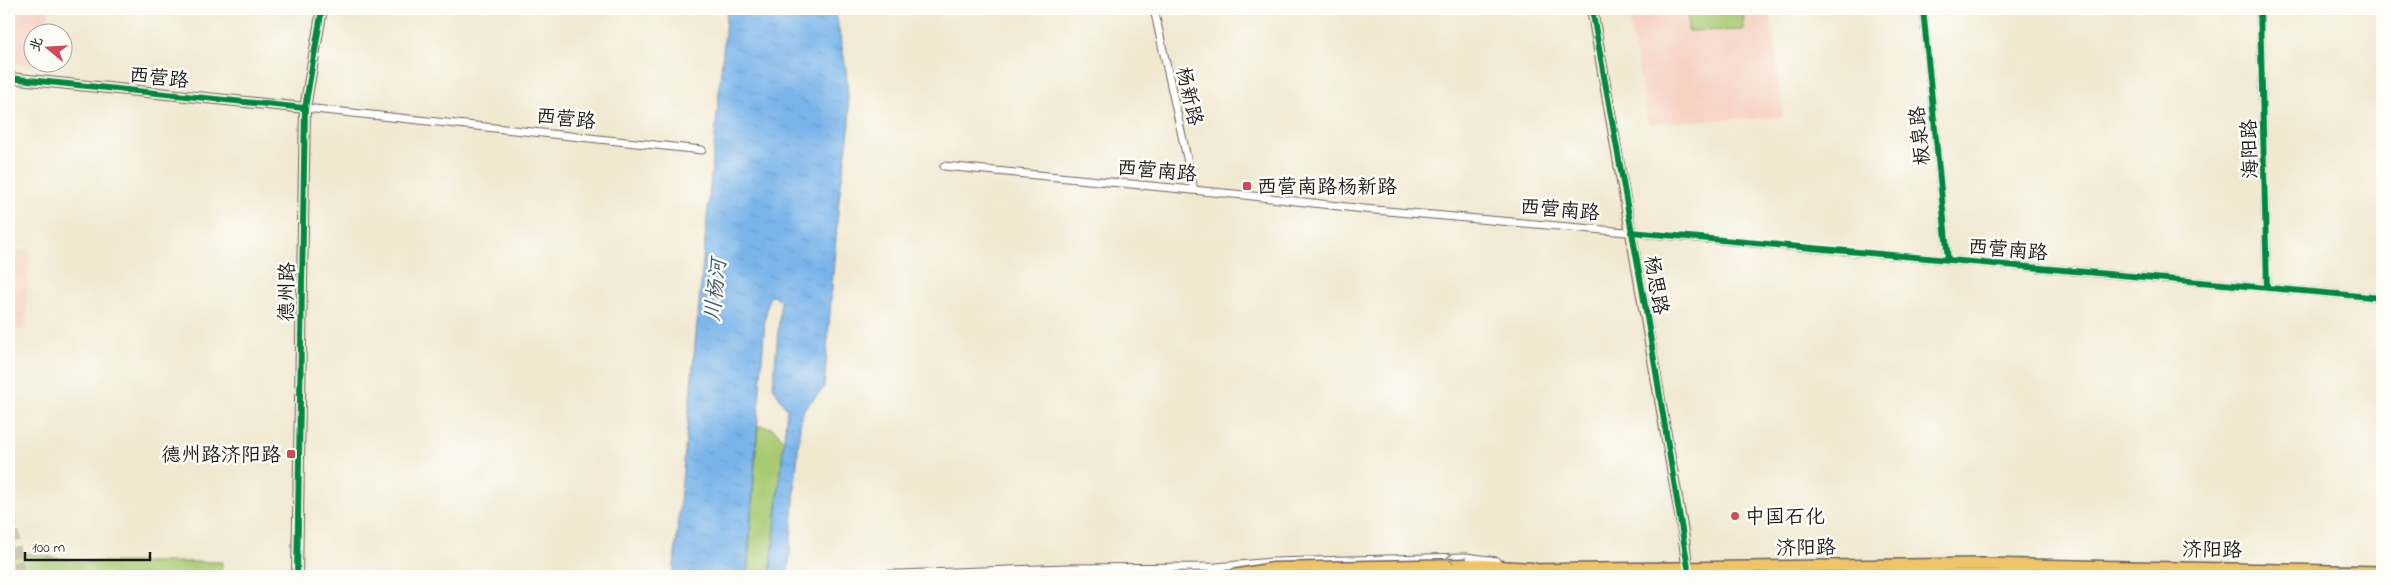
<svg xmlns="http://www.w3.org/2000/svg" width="2391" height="585" font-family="'Indie Flower','LXGW WenKai TC',sans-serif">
<defs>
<pattern id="water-ripples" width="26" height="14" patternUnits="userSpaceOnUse" patternTransform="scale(1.25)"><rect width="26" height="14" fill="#78b4ea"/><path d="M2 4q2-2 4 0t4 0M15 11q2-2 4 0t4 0" fill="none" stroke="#679ac8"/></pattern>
</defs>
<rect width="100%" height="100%" fill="#fdfcf7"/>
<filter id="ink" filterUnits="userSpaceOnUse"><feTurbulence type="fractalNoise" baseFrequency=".02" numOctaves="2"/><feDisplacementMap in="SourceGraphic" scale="10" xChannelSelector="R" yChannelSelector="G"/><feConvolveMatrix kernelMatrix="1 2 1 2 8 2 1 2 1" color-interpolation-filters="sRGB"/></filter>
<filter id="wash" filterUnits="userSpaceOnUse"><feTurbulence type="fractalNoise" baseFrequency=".0096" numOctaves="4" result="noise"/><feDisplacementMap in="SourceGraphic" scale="20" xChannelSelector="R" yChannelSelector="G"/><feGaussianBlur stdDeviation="1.12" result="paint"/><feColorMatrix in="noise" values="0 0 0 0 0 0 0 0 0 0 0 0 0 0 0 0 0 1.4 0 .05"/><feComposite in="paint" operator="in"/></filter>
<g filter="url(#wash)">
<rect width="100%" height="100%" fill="#f1e8d0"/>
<!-- built -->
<path fill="#f6d2c3" d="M9,9H49L46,32H32V62L43,63V65L9,63Z
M1628,9H1770L1783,117L1648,123Z
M30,248L25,330L9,329V253Z"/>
<!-- park -->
<path fill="#a8ca72" stroke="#627347" d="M1688,9H1743L1744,30L1688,31Z
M758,426C771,426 778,430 784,442L770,576H747Z
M9,551L83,562H222L221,576H9Z"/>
<!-- water -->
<path fill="url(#water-ripples)" stroke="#4a6883" d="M727,9H835L846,69L850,124L839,199L824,388L804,409L800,425L788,576H770L787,409L773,387L781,300L773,296L769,297L765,318L747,576H673Z"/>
</g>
<g filter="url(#ink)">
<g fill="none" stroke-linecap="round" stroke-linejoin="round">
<!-- secondary-tunnel -->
<path stroke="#d1c9b5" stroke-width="10" stroke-dasharray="10 5" stroke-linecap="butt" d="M9,502L20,576"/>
<!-- street casing -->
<g stroke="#67635b" stroke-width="9">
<path id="street" d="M1154,9L1194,190
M1923,9L1948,260
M2260,9L2267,288
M305,108L702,150
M944,166L1244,195L1364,209L2382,298
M842,576L1068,568L1216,567L1272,562L1466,557L1496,561"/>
</g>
<!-- secondary casing -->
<g stroke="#67635b" stroke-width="12">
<path id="secondary" d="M1592,9L1684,538L1688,576
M9,78L305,108
M297,576L305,108L322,9"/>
</g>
<!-- primary casing -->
<g stroke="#67635b" stroke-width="14">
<path id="primary" d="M1524,570L1980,564L2382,572"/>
</g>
<!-- highway casing -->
<g stroke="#67635b" stroke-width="15">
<path id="highway" d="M1467,565L1533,569
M1892,576H2065"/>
</g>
<!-- street -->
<use href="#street" stroke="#fff" stroke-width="7"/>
<!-- secondary -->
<use href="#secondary" stroke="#f9e7c3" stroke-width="10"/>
<!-- primary -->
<use href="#primary" stroke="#efc469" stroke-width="11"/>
<!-- highway -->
<use href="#highway" stroke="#efc469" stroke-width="12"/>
<!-- highway-bridge casing -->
<g stroke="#67635b" stroke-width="15" stroke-linecap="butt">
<path id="highway-bridge" d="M1233,576L1274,569L1467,565"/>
</g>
<!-- highway-bridge -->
<use href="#highway-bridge" stroke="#efc469" stroke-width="12"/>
<!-- cycleway casing -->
<g stroke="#fdfcf7" stroke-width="9">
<path id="cycleway" d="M1592,9L1646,311L1688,567
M1923,9L1948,260
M2260,9L2267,288
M9,78L305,108
M1631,232L2382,298
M297,576L305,108L322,9"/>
</g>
<!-- cycleway -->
<use href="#cycleway" stroke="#00873e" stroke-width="6"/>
</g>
<!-- one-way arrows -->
<defs><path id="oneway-chevron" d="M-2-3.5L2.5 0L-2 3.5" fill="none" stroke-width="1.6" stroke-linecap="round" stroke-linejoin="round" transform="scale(1.25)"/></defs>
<use stroke="#999" href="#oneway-chevron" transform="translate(1450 558) rotate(179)"/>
</g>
<!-- markers -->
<g fill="#d1495b" stroke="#fdfcf7" stroke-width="2">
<rect x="1242" y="181" width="10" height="10" rx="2.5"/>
<rect x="286" y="449" width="10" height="10" rx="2.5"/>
<circle cx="1735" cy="516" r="5"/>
</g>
<g text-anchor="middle" stroke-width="5" stroke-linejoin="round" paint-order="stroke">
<!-- street labels -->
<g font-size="20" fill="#1c1c1c" stroke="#fdfcf7">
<text transform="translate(159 77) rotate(6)" y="7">西营路</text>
<text transform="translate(1190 96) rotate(77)" y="7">杨新路</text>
<text transform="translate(566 118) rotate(6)" y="7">西营路</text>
<text transform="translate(1919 136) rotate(-96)" y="7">板泉路</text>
<text transform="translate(2249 149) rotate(-92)" y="7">海阳路</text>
<text transform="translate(1157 170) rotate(5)" y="7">西营南路</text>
<text transform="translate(1560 209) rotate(5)" y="7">西营南路</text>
<text transform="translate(2008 249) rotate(5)" y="7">西营南路</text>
<text transform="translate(1657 285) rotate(80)" y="7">杨思路</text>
<text transform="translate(286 292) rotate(-89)" y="7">德州路</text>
<text transform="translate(1806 547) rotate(-1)" y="7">济阳路</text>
<text transform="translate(2212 549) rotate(1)" y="7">济阳路</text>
</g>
<!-- poi labels -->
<g font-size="20" fill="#1c1c1c" stroke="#fdfcf7" text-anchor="start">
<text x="1257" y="193">西营南路杨新路</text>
<text x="281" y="461" text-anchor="end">德州路济阳路</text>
<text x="1745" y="523">中国石化</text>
</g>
<!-- water labels -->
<g font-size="21" font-style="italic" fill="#41596e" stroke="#fdfcf7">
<text transform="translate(715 290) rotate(-84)" y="7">川杨河</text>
</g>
</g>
<!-- margin -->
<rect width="2391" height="585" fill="none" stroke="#fdfcf7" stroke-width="30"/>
<!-- north arrow -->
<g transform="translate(48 48) rotate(288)"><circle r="24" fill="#fdfcf7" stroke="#a3a29f"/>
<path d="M0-4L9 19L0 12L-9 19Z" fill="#d1495b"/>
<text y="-8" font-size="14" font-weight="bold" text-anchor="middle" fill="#1c1c1c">北</text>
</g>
<!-- scale -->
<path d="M25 552v8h125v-8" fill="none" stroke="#1c1c1c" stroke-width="2.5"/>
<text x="32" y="552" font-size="15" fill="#1c1c1c" stroke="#fdfcf7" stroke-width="4" paint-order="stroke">100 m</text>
</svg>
